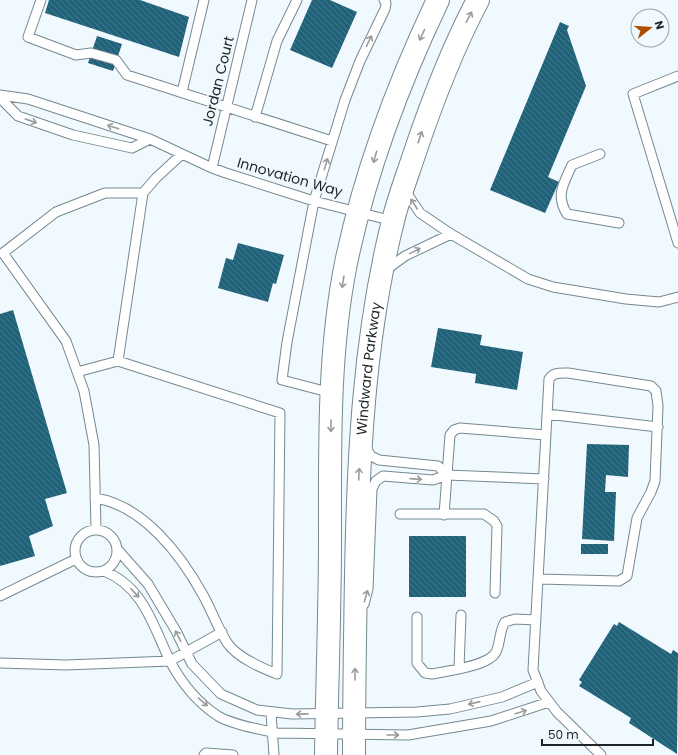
<svg xmlns="http://www.w3.org/2000/svg" width="678" height="755" font-family="Poppins,sans-serif">
<defs>
<pattern id="building-back-hatch" width="6" height="6" patternUnits="userSpaceOnUse"><rect width="6" height="6" fill="#1f6279"/><path d="M-1 5l2 2M0 0l6 6M5-1l2 2" fill="none" stroke="#46798a"/></pattern>
</defs>
<rect width="100%" height="100%" fill="#f0f9fd"/>
<!-- building -->
<path fill="url(#building-back-hatch)" d="M49,0H140L189,17L179,57L45,13Z
M312,0H330L357,12L332,68L290,50Z
M560,22L569,26L567,30L586,86L548,177L559,182L545,213L490,190Z
M97,36L122,44L113,71L88,63Z
M238,243L284,255L276,284L273,283L268,302L218,288L226,258L233,260Z
M13,310L67,493L45,499L53,526L29,536L35,556L0,566V314Z
M438,328L482,335L480,345L523,352L517,390L475,383L476,374L431,367Z
M587,444L629,445L628,477L606,475L605,492H616L614,541L582,539Z
M409,536H466V597H409Z
M581,544H608V554H581Z
M619,622L671,654L673,650L678,653L677,754L629,723L631,718L579,686L582,682L579,680L614,624L617,626Z"/>
<g fill="none" stroke-linecap="round" stroke-linejoin="round">
<!-- lane casing -->
<g stroke="#748992" stroke-width="11">
<path id="lane" d="M41,0L28,37L76,55L91,53L116,60L127,75L332,141
M678,76L633,94L678,243
M182,92L204,0
M0,95L28,99L150,139L212,168L226,173L314,201L393,221
M0,98L18,116L73,135L132,148L150,139
M255,117L277,41L297,0
M600,154L572,165C564,183 555,195 567,214L619,223
M212,168L252,0
M404,189L420,213L451,234L528,279L553,287L626,299L659,302L678,297
M143,193L156,178L182,154
M386,270L405,256L451,234
M77,372L118,361L280,413L277,674C262,668 238,658 228,644C218,629 212,611 203,595C181,555 143,505 95,498
M332,393L282,380L287,342L314,201L345,100L360,61L385,9L386,3L384,0
M547,414L658,427
M365,446L371,456L379,460L438,466L447,475
M400,514H484L494,521L497,526L495,593
M444,515L450,435L454,430L460,428L546,435
M96,529L94,445L84,391L66,341L3,253L56,212L105,193H143L118,361
M75 551a21 21 0 1 1 42 0a21 21 0 1 1-42 0Z
M117,549L148,584L176,631L192,664L221,694L257,710L292,714L417,712L450,709L502,697L538,682
M104,571C144,587 153,626 170,661C181,682 198,703 218,716C231,724 261,730 277,733L408,735L491,721L549,702
M538,579L619,581L627,576L637,518L651,492L655,481L658,406L656,391L651,386L568,373C560,373 554,372 549,379L533,670L541,691L557,712L601,755
M0,596L76,559
M364,604L368,589L372,489L376,481L383,476L433,480L447,475L544,479
M417,617V663L425,673L432,674C447,671 489,666 496,652C501,641 499,631 505,622L515,619L536,620
M0,663L66,665L170,661L222,632
M459,668L461,615
M271,713L274,755
M204,755L206,753L233,755"/>
</g>
<!-- secondary casing -->
<g stroke="#748992" stroke-width="24">
<g id="secondary">
<path d="M326,755C327,683 330,610 330,538C330,447 328,353 346,263C365,172 398,84 438,0"/>
<path id="s1" d="M354,755C354,695 355,636 356,576C358,458 364,336 393,221C398,200 406,179 413,158C431,104 451,51 478,0"/>
</g>
</g>
<!-- lane -->
<use href="#lane" stroke="#fff" stroke-width="9"/>
<!-- secondary -->
<use href="#secondary" stroke="#fff" stroke-width="22"/>
</g>
<!-- one-way arrows -->
<defs><path id="oneway-shaft" d="M-6 0H5M1.5-3L5.5 0L1.5 3" fill="none" stroke-width="1.6" stroke-linecap="round" stroke-linejoin="round"/></defs>
<g stroke="#999c9e">
<use href="#oneway-shaft" transform="translate(469 17) rotate(-62)"/>
<use href="#oneway-shaft" transform="translate(422 35) rotate(115)"/>
<use href="#oneway-shaft" transform="translate(369 41) rotate(-64)"/>
<use href="#oneway-shaft" transform="translate(31 121) rotate(19)"/>
<use href="#oneway-shaft" transform="translate(113 127) rotate(-162)"/>
<use href="#oneway-shaft" transform="translate(420 137) rotate(-72)"/>
<use href="#oneway-shaft" transform="translate(375 157) rotate(106)"/>
<use href="#oneway-shaft" transform="translate(326 164) rotate(-73)"/>
<use href="#oneway-shaft" transform="translate(414 204) rotate(-123)"/>
<use href="#oneway-shaft" transform="translate(415 251) rotate(-26)"/>
<use href="#oneway-shaft" transform="translate(343 282) rotate(99)"/>
<use href="#oneway-shaft" transform="translate(331 426) rotate(91)"/>
<use href="#oneway-shaft" transform="translate(359 474) rotate(-87)"/>
<use href="#oneway-shaft" transform="translate(416 479) rotate(4)"/>
<use href="#oneway-shaft" transform="translate(135 593) rotate(47)"/>
<use href="#oneway-shaft" transform="translate(366 596) rotate(-74)"/>
<use href="#oneway-shaft" transform="translate(178 636) rotate(-117)"/>
<use href="#oneway-shaft" transform="translate(355 674) rotate(-90)"/>
<use href="#oneway-shaft" transform="translate(203 702) rotate(41)"/>
<use href="#oneway-shaft" transform="translate(474 703) rotate(167)"/>
<use href="#oneway-shaft" transform="translate(521 712) rotate(-17)"/>
<use href="#oneway-shaft" transform="translate(302 714) rotate(179)"/>
<use href="#oneway-shaft" transform="translate(393 735)"/>
</g>
<g text-anchor="middle" stroke-width="4" stroke-linejoin="round" paint-order="stroke">
<!-- street labels -->
<g font-size="14" fill="#1c2428" stroke="#f0f9fd">
<text transform="translate(218 81) rotate(-76)" y="5">Jordan Court</text>
<text transform="translate(290 177) rotate(16)" y="5">Innovation Way</text>
<text dy="5" stroke="none"><textPath href="#s1" startOffset="387">Windward Parkway</textPath></text>
</g>
</g>
<!-- north arrow -->
<g transform="translate(650 28) rotate(73)"><circle r="19" fill="#f0f9fd" stroke="#9ba4a8"/>
<path d="M0-3L7 15L0 10L-7 15Z" fill="#ad4d04"/>
<text y="-6" font-size="11" font-weight="bold" text-anchor="middle" fill="#1c2428">N</text>
</g>
<!-- scale -->
<path d="M542 739v6h111v-6" fill="none" stroke="#1c2428" stroke-width="2"/>
<text x="548" y="739" font-size="12" fill="#1c2428" stroke="#f0f9fd" stroke-width="3" paint-order="stroke">50 m</text>
</svg>
